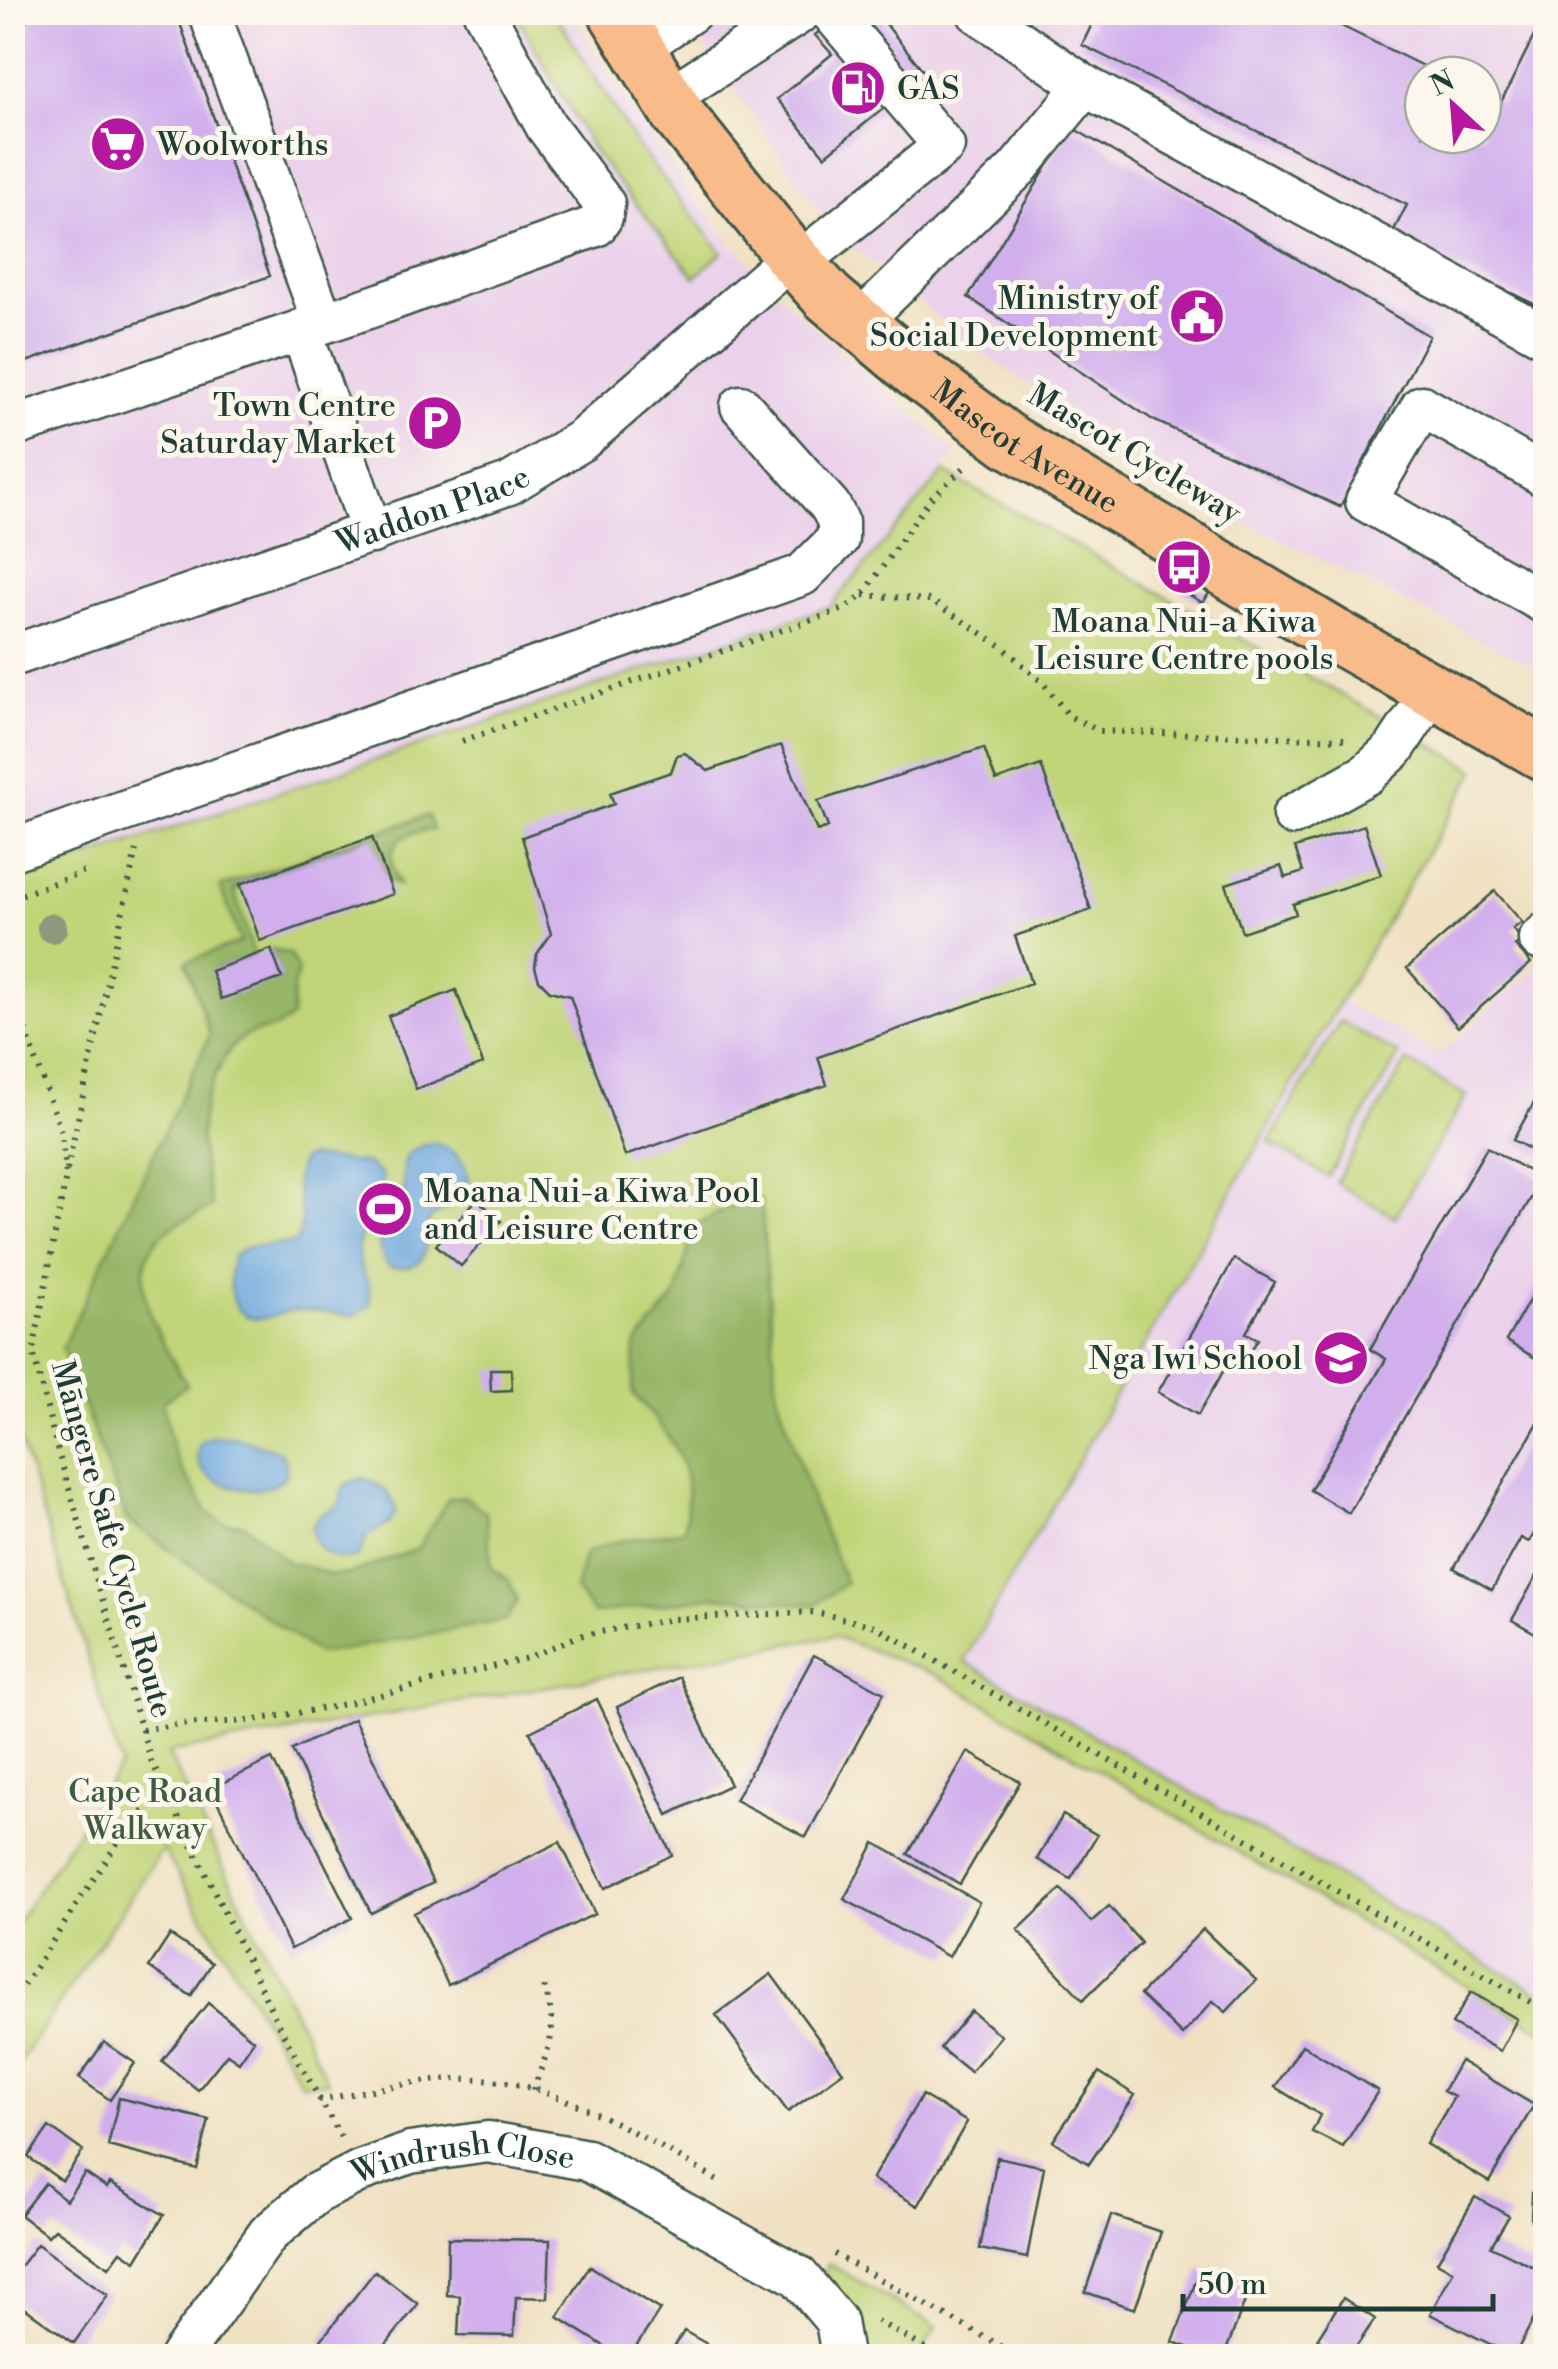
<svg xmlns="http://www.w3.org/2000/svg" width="1558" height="2369" font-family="'Libre Bodoni',serif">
<rect width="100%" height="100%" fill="#fbf7ec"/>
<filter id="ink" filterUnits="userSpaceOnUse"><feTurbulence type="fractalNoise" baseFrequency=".01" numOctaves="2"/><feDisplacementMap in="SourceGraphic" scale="20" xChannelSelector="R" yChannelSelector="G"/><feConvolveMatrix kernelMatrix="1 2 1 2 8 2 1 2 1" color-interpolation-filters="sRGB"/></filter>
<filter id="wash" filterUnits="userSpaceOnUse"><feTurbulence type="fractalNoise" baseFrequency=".0048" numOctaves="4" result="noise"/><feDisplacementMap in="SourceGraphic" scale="40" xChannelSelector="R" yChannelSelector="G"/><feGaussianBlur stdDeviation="2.25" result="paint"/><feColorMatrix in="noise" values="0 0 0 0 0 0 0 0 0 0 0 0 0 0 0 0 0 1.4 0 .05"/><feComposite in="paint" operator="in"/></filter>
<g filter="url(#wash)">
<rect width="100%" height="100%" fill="#f0e1c3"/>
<!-- built -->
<path fill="#ebd1eb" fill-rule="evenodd" d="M12,13H572L616,85L686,187L735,247L795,311L957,453L830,607L13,882Z
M683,13H1545V672L1201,499L973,347L827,224ZM1423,75H1483V135H1423Z
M1545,960V1996L964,1661L1340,1001L1440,1055Z"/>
<!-- green -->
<path fill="#c1d478" stroke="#708856" stroke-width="2.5" d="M515,13H555L638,147L722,252L695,277L595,154Z
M944,472L1476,770L1340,1001L964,1661L1545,1996V2032L936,1675L834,1636L168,1753L328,2082L302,2084L163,1849L13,2072V1928L121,1765L13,1417V882L830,607Z
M1340,1021L1399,1055L1328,1177L1269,1142Z
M1407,1061L1466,1096L1395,1217L1336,1183Z
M829,2264L937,2327L919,2356H856L846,2317L823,2274Z"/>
<!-- forest -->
<path fill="#98b668" stroke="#5c7a4e" stroke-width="2.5" d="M428,815L433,830C396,832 381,851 400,885L387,879L372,837L241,884L242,888L234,890L254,955L212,971L221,998L281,978L271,949L290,954L298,971L293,987L292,1017C272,1035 258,1027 242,1038C230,1046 221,1064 215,1076C192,1126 201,1157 212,1207C195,1216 170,1224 158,1239C121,1284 165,1346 187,1385L163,1402C167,1422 170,1445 179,1464C188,1482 200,1495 207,1513L224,1523L244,1524L290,1564H301L331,1575L349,1574L417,1549L448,1499L464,1496L486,1512L491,1568L509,1580L517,1601L507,1620L319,1654L127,1520L62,1348L210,1035L186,962L241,942L220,887Z
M761,1198L777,1394L813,1504L846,1583L814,1605L717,1596L594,1614L575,1590L585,1553L615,1542L684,1530C697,1466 672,1438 633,1393L635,1346L676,1296L694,1226L732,1206Z"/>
<!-- water -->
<path fill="#6ea8de" stroke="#467289" stroke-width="2.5" d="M432,1143C459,1147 482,1178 458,1201C451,1208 439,1212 430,1218C421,1248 435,1271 389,1267C363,1232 397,1225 403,1197C406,1184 400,1170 406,1158C410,1148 423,1146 432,1143Z
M308,1157L366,1163L382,1175C386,1209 361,1219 358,1250C357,1270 372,1278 370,1305L354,1316C334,1314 310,1308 291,1311C278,1313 265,1321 252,1318C226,1311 228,1275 233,1256L247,1247L295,1243C313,1217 285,1187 302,1160Z
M212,1437H236L281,1452C314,1509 175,1496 201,1442Z
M362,1478C380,1483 393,1493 396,1512L389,1524L367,1536L358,1557C334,1563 316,1553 311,1529L319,1516L339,1505L344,1485Z"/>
<g id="blocks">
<!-- building -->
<path fill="#d1afed" d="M12,12H176L270,276L12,367Z
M842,12H876L926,74L825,156L777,99L832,54L815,35Z
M1072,12H1328L1325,18L1441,75H1423V135H1483V96L1500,104L1540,24L1546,27V310L1392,234L1407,205L1082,45L1093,22Z
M1071,127L1429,336L1340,507L1153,420L968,297Z
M1182,579L1209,593L1203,603L1178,588Z
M781,745L817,831L828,827L818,801L984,748L996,781L1041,765L1091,910L1015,936L1031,983L818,1057L827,1085L625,1156L570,996L550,991L539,980L535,967L537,954L551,934L522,837L614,804L610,793L671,772L677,755L685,753L708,771Z
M1364,825L1381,875L1293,904L1296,914L1242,932L1226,884L1281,866L1285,878L1303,872L1295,848Z
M372,837L393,894L260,941L240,884Z
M1495,891L1522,922L1513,929L1522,940L1515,946L1531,963L1458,1027L1407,968Z
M271,949L282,978L221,999L211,971Z
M456,990L483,1064L416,1089L388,1016Z
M1535,1101L1546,1107V1158L1513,1140Z
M1487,1147L1542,1179L1349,1513L1310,1490L1386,1359L1370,1349Z
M477,1199L501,1221L461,1266L436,1245Z
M1234,1259L1275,1282L1246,1333L1258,1339L1240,1369L1228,1363L1198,1415L1158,1392Z
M1546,1271V1364L1506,1341Z
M490,1369H511L512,1390L491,1391Z
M1546,1409V1514L1529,1542L1521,1538L1492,1590L1454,1568Z
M1536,1577L1546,1583V1639L1512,1620Z
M814,1655L884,1693L806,1837L735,1800Z
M679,1677L730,1785L668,1815L617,1707Z
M597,1699L672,1855L605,1888L530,1732Z
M354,1719L433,1883L371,1913L292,1750Z
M968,1752L1020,1782L960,1884L908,1854Z
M272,1759L352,1918L291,1949L211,1789Z
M1063,1815L1097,1835L1071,1879L1037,1859Z
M560,1842L595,1914L448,1985L414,1913Z
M875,1843L979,1902L949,1957L844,1899Z
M1061,1889L1091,1922L1109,1906L1141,1943L1083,2000L1018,1930Z
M1203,1929L1256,1980L1226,2012L1213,2001L1182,2035L1140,1995Z
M170,1935L212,1963L191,1996L149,1967Z
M771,1974L843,2072L788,2112L716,2015Z
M1471,1992L1517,2019L1500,2051L1452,2024Z
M208,2003L254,2040L239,2062L227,2054L198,2090L162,2061Z
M971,2011L1001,2036L970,2072L940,2048Z
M104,2042L135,2063L110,2100L79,2078Z
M1302,2045L1378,2091L1343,2147L1312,2132L1320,2115L1275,2087Z
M1460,2061L1534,2105L1489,2182L1426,2144L1454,2097L1443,2091Z
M1099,2072L1135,2095L1089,2164L1053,2141Z
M922,2095L967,2122L918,2206L872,2179Z
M119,2098L209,2120L197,2169L108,2146Z
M49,2127L83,2151L62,2181L28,2157Z
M997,2157L1044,2167L1027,2258L980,2249Z
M85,2173L107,2188L110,2183L164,2215L136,2261L121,2251L109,2267L55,2229L48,2236L20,2215L45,2183L66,2200Z
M1532,2193L1546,2194V2221L1531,2220Z
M1475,2197L1509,2216L1491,2246L1546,2273V2296L1514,2356L1430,2314L1453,2271L1437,2262Z
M1111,2215L1161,2232L1135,2309L1085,2292Z
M448,2238L550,2240L548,2298L516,2297L514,2336L458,2335L460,2296L447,2295Z
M37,2244L108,2295L74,2343L12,2299V2277Z
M590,2266L660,2310L630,2356H620L558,2317Z
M1200,2270L1250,2288L1224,2356H1212L1173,2342Z
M375,2271L418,2304L377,2356H342L321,2340Z
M1343,2298L1375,2319L1350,2356H1344L1317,2339Z
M684,2331L728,2356H669Z"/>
</g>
</g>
<g filter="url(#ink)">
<use href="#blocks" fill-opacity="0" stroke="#3e5649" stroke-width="2.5"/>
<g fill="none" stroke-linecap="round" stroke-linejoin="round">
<!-- minor casing -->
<g stroke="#3e5649" stroke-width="45">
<g id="minor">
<path d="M209,12L323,322"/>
<path d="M977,12L1085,86L1546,337"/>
<path d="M637,49L691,12"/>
<path d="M668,98L801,12"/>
<path d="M797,264L944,146L831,12"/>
<path d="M859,323L1017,169L1085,86"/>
<path d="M301,330L372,533"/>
<path d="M12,427L383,303L596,226L602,217L604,204L546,126L484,12"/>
<path d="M1546,477L1422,406L1366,501L1546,604"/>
<path id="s1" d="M12,656L509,484L582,440L792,257"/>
<path d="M1293,815L1367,774L1394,749L1432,691"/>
<path d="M12,850L802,575L838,539V521L830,506L741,406"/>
<path d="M1539,939L1546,933"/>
<path id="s2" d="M181,2356L268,2234L315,2194L360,2171L410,2153L488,2142L587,2160L798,2276L836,2321L842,2356"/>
</g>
</g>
<!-- major casing -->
<g stroke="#3e5649" stroke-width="58">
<g id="major">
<path id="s3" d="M615,12L679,116L792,257L828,297L918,373L1009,441L1334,635L1546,755"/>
</g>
</g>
<!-- path -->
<path stroke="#3e5649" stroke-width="6" stroke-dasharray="2.5 8" stroke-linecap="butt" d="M864,595L930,600L1003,647L1045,685L1069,716L1100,731L1345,739
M462,741L844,609L863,595L930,499L965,467
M12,898L87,871
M12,990L61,1132L66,1176L33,1352L58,1452L151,1760L279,2026L342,2139
M67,1170L136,850
M142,1730L179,1724L250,1721L332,1707L527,1658L578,1636L672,1619L814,1612L875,1626L1546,2011
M12,2003L118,1842L137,1817L166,1795
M533,2090C551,2041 560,2032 542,1980
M319,2100C370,2091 426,2077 478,2079C551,2080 661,2145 722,2184
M834,2254L1019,2356
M877,2321L939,2356"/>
<!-- minor -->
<use href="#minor" stroke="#fff" stroke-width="40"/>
<!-- major -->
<use href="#major" stroke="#fabb8b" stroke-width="52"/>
</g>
<!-- trees -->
<circle fill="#8f977c" cx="52" cy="928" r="15"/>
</g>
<!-- icons -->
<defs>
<g id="fuel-disc" transform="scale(2.875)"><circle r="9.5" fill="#b5179e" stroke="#fbf7ec"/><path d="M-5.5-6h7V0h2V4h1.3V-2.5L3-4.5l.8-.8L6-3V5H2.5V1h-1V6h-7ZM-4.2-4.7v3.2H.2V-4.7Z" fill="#fff"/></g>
<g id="supermarket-disc" transform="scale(2.875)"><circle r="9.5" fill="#b5179e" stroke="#fbf7ec"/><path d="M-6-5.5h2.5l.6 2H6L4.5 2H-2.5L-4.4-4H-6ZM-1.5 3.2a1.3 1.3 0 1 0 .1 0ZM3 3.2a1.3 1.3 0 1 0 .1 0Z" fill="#fff"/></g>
<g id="civic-disc" transform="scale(2.875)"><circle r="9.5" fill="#b5179e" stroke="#fbf7ec"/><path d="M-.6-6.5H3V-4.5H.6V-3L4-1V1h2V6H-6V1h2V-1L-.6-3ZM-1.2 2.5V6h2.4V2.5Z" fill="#fff"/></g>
<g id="parking-disc" transform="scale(2.875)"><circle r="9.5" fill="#b5179e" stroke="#fbf7ec"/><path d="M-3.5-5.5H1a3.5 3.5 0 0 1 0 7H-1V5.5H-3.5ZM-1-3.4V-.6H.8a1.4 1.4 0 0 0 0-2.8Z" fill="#fff"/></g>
<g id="bus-disc" transform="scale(2.875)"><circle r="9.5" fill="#b5179e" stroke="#fbf7ec"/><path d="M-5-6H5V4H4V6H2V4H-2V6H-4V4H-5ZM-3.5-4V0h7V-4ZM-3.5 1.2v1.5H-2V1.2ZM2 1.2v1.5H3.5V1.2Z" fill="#fff"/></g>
<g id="stadium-disc" transform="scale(2.875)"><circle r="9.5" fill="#b5179e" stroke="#fbf7ec"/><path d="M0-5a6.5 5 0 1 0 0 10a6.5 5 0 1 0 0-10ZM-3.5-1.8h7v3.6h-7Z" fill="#fff"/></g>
<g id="school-disc" transform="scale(2.875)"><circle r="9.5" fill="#b5179e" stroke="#fbf7ec"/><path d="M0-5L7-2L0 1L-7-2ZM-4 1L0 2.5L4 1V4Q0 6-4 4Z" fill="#fff"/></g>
</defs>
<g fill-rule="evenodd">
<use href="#fuel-disc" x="858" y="88"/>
<use href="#supermarket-disc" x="118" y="144"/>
<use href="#civic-disc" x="1197" y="316"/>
<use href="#parking-disc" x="435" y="423"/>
<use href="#bus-disc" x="1184" y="567"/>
<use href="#stadium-disc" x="385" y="1209"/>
<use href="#school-disc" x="1341" y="1358"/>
</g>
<g text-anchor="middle" stroke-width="10" stroke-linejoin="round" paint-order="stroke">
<!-- poi labels -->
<g font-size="32" fill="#1f3d34" stroke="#fbf7ec" text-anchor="start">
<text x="897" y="99">GAS</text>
<text x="157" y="155">Woolworths</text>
<text x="1158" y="309" text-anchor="end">Ministry of<tspan x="1158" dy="37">Social Development</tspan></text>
<text x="396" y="416" text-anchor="end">Town Centre<tspan x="396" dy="37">Saturday Market</tspan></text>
<text x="1184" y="632" text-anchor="middle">Moana Nui-a Kiwa<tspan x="1184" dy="37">Leisure Centre pools</tspan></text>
<text x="424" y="1202">Moana Nui-a Kiwa Pool<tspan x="424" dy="37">and Leisure Centre</tspan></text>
<text x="1302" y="1369" text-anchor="end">Nga Iwi School</text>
</g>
<!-- street labels -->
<g font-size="32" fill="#1f3d34" stroke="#fbf7ec">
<text dy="11" stroke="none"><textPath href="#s3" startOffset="605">Mascot Avenue</textPath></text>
<text transform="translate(1135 453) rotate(31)" y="11">Mascot Cycleway</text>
<text dy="11" stroke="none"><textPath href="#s1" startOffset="445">Waddon Place</textPath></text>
<text transform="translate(113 1539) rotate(74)" y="11">Māngere Safe Cycle Route</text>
<text dy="11" stroke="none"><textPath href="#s2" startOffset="368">Windrush Close</textPath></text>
</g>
<!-- park labels -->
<g font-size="32" fill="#3f5b42" stroke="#fbf7ec">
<text x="145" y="1802">Cape Road<tspan x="145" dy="37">Walkway</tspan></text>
</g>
</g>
<!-- margin -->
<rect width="1558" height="2369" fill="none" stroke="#fbf7ec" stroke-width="50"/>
<!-- north arrow -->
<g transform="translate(1453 105) rotate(334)"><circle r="48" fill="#fbf7ec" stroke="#a3ada2" stroke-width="2.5"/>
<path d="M0-8L18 38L0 25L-18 38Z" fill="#b5179e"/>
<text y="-15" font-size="28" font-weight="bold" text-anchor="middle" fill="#1f3d34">N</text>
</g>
<!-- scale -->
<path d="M1183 2294v15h310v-15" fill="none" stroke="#1f3d34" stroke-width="5"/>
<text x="1198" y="2294" font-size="30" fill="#1f3d34" stroke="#fbf7ec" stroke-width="8" paint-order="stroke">50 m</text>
</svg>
